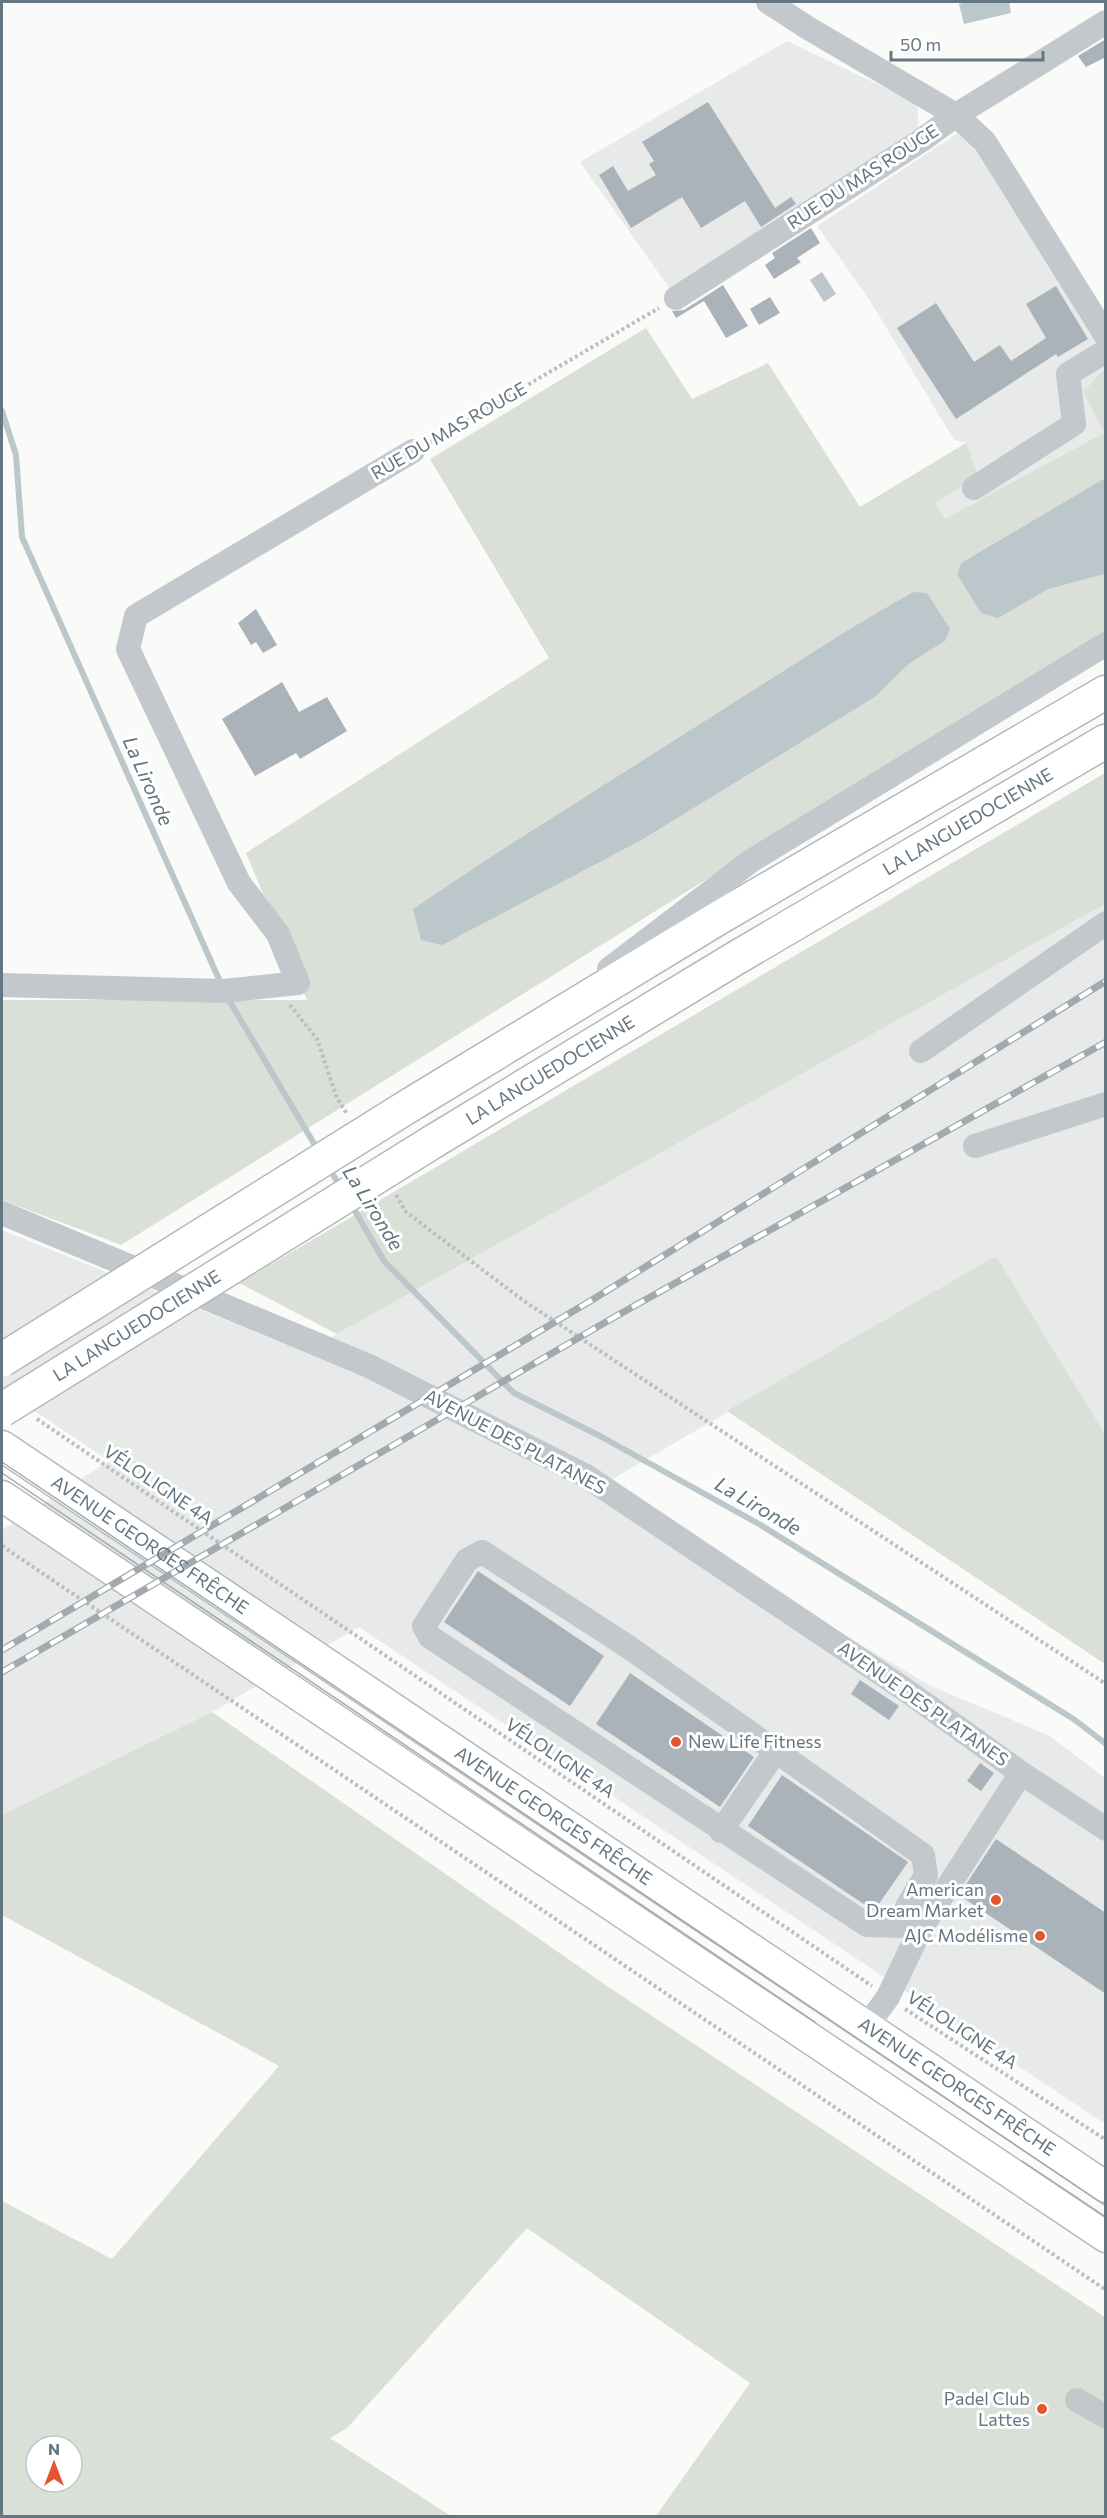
<svg xmlns="http://www.w3.org/2000/svg" width="1107" height="2518" font-family="Commissioner,sans-serif">
<rect width="100%" height="100%" fill="#fafaf8"/>
<!-- built -->
<path fill="#e8e9e9" d="M787,41L917,103L919,135L677,299L580,162Z
M958,133L982,148L1105,350V368L1083,392L1104,433L945,520L936,503L966,443L954,440L869,299L817,226Z
M1105,904V1434L996,1256L597,1488L929,1685L1050,1736L1105,1778V2124L359,1627L212,1712L2,1815V1530L109,1461L2,1389V1230L305,1352Z"/>
<!-- green -->
<path fill="#dadfd7" fill-rule="evenodd" d="M646,328L692,399L768,363L860,507L966,443L978,475L936,503L945,519L1104,433L1083,392L1105,368V478L961,563L957,573L998,618L1049,589L1105,574V633L777,835L121,1245L2,1200V1000H307L246,853L549,658L430,459ZM913,592L945,641L910,663L875,697L645,838L413,910L495,854L851,628Z
M1105,773V904L337,1334L239,1283Z
M996,1256L1105,1434V1664L727,1411Z
M212,1712L610,1988L1105,2317V2516H656L750,2383L527,2228L347,2428L330,2438L451,2516H2V2201L112,2259L279,2066L2,1915V1815ZM36,2446H72V2482H36Z"/>
<!-- water -->
<path fill="#bbc7cb" d="M968,2H1009L1011,13L964,24L959,4Z
M822,272L836,294L824,302L810,280Z
M1105,478V574L1049,589L998,618L981,613L957,574L961,563Z
M913,592L927,593L950,629L945,641L910,663L875,697L645,838L442,945L421,940L413,909L495,854L851,628Z"/>
<g fill="none" stroke-linecap="round" stroke-linejoin="round">
<!-- stream -->
<path stroke="#bbc7cb" stroke-width="6" d="M2,411L16,455L22,537L222,986
M226,995L319,1152
M329,1168L341,1188
M351,1204L384,1261L514,1393L600,1436L759,1524L1075,1720L1106,1744"/>
</g>
<!-- building -->
<path fill="#aab3b9" d="M1106,39V57L1086,67L1078,56Z
M708,102L775,208L791,197L796,204L761,227L745,201L701,228L682,197L631,228L599,175L613,166L628,191L656,175L649,164L654,161L642,142Z
M811,228L820,243L797,258L801,262L774,279L765,265L775,258L772,253Z
M723,285L748,326L726,338L704,301L676,318L672,311L684,310Z
M1056,286L1088,339L1058,357L1056,354L956,419L897,328L936,303L974,362L1000,345L1011,361L1046,338L1026,304Z
M770,297L780,313L759,325L750,309Z
M256,609L277,645L263,653L256,642L251,645L238,623Z
M282,682L299,712L327,697L347,731L300,759L296,753L255,776L222,719Z
M478,1571L604,1656L570,1706L444,1622Z
M630,1673L754,1757L720,1807L596,1724Z
M860,1680L899,1706L889,1720L851,1694Z
M980,1763L994,1773L981,1791L967,1781Z
M782,1775L908,1862L874,1911L748,1826Z
M996,1839L1106,1913V1994L959,1895Z"/>
<g fill="none" stroke-linecap="round" stroke-linejoin="round">
<!-- major casing -->
<g stroke="#b5babe" stroke-width="33">
<g id="major">
<path id="s1" d="M2,1446L1106,2187"/>
<path d="M2,1496L1106,2237"/>
</g>
</g>
<!-- highway casing -->
<g stroke="#b4b9bd" stroke-width="36">
<g id="highway">
<path d="M410,1105L720,917L1106,692"/>
<path id="s2" d="M434,1141L736,958L1106,741"/>
</g>
</g>
<!-- path -->
<path stroke="#bbbfc2" stroke-width="4" stroke-dasharray="3 3" stroke-linecap="butt" d="M430,442L659,308
M290,1005L317,1039L337,1098L347,1114
M396,1195L406,1212L524,1301L1106,1684
M37,1419L872,1986
M2,1546L1106,2290
M905,2009L1106,2140"/>
<!-- minor -->
<path stroke="#c3c8cc" stroke-width="24" d="M768,2L808,28L956,115L985,142L1106,336
M676,298L922,140L956,115L1106,22
M974,488L1074,424L1068,374L1106,351
M609,969L751,861L1106,644
M2,985L224,991L298,983L278,934L239,883L128,649L136,616L413,451
M921,1051L1106,923
M975,1146L1106,1104
M2,1213L369,1366L586,1476L907,1691L1021,1773L1106,1829
M721,1831L775,1752
M907,1907L926,1875L923,1855L627,1646L482,1552L467,1560L424,1626L430,1637L867,1925L904,1926L920,1930
M867,2026L888,1997L920,1930L1021,1773
M1077,2400L1106,2417"/>
<!-- major -->
<use href="#major" stroke="#fff" stroke-width="30"/>
<!-- highway -->
<use href="#highway" stroke="#fff" stroke-width="33"/>
<!-- tram -->
<path stroke="#a2aab0" stroke-width="1.5" d="M2,1462L1106,2206
M2,1473L815,2022
M1022,2161L1106,2217"/>
<!-- rail casing -->
<g stroke="#a2aab0" stroke-width="7">
<path id="rail" d="M2,1650L592,1300L1106,981
M2,1672L611,1319L1106,1042"/>
</g>
<!-- rail -->
<use href="#rail" stroke="#fff" stroke-width="4.5" stroke-dasharray="14" stroke-linecap="butt"/>
<!-- highway-bridge casing -->
<g stroke="#b4b9bd" stroke-width="36" stroke-linecap="butt">
<g id="highway-bridge">
<path d="M2,1360L410,1105"/>
<path id="s3" d="M2,1410L434,1141"/>
</g>
</g>
<!-- highway-bridge -->
<use href="#highway-bridge" stroke="#fff" stroke-width="33"/>
</g>
<!-- markers -->
<g fill="#e4572e" stroke="#fff" stroke-width="2">
<circle cx="676" cy="1742" r="6"/>
<circle cx="996" cy="1900" r="6"/>
<circle cx="1040" cy="1936" r="6"/>
<circle cx="1042" cy="2409" r="6"/>
</g>
<g text-anchor="middle" stroke-width="6" stroke-linejoin="round" paint-order="stroke">
<!-- street labels -->
<g font-size="18" fill="#657683" stroke="#fff">
<text transform="translate(863 177) rotate(-33)" y="6">RUE DU MAS ROUGE</text>
<text transform="translate(449 431) rotate(-30)" y="6">RUE DU MAS ROUGE</text>
<text dy="6" stroke="none"><textPath href="#s2" startOffset="622">LA LANGUEDOCIENNE</textPath></text>
<text dy="6" stroke="none"><textPath href="#s2" startOffset="136">LA LANGUEDOCIENNE</textPath></text>
<text dy="6" stroke="none"><textPath href="#s3" startOffset="159">LA LANGUEDOCIENNE</textPath></text>
<text transform="translate(515 1442) rotate(28)" y="6">AVENUE DES PLATANES</text>
<text transform="translate(158 1485) rotate(34)" y="6">VÉLOLIGNE 4A</text>
<text dy="6" stroke="none"><textPath href="#s1" startOffset="178">AVENUE GEORGES FRÊCHE</textPath></text>
<text transform="translate(923 1704) rotate(35)" y="6">AVENUE DES PLATANES</text>
<text transform="translate(560 1758) rotate(34)" y="6">VÉLOLIGNE 4A</text>
<text dy="6" stroke="none"><textPath href="#s1" startOffset="664">AVENUE GEORGES FRÊCHE</textPath></text>
<text transform="translate(962 2030) rotate(33)" y="6">VÉLOLIGNE 4A</text>
<text dy="6" stroke="none"><textPath href="#s1" startOffset="1150">AVENUE GEORGES FRÊCHE</textPath></text>
</g>
<!-- poi labels -->
<g font-size="18" fill="#657683" stroke="#fff" text-anchor="end">
<text x="688" y="1748" text-anchor="start">New Life Fitness</text>
<text x="984" y="1896">American<tspan x="984" dy="21">Dream Market</tspan></text>
<text x="1028" y="1942">AJC Modélisme</text>
<text x="1030" y="2405">Padel Club<tspan x="1030" dy="21">Lattes</tspan></text>
</g>
<!-- water labels -->
<g font-size="20" font-style="italic" fill="#60757c" stroke="#fff">
<text transform="translate(148 781) rotate(66)" y="7">La Lironde</text>
<text transform="translate(373 1208) rotate(58)" y="7">La Lironde</text>
<text transform="translate(758 1506) rotate(30)" y="7">La Lironde</text>
</g>
</g>
<!-- border -->
<rect width="1107" height="2518" fill="none" stroke="#657683" stroke-width="6"/>
<!-- north arrow -->
<g transform="translate(54 2464)"><circle r="28" fill="#ffffff" stroke="#c1c8cd" stroke-width="1.5"/>
<path d="M0-4.5L10 22L0 15L-10 22Z" fill="#e4572e"/>
<text y="-9" font-size="16" font-weight="bold" text-anchor="middle" fill="#657683">N</text>
</g>
<!-- scale -->
<path d="M891 51v9h152v-9" fill="none" stroke="#657683" stroke-width="3"/>
<text x="900" y="51" font-size="18" fill="#657683" stroke="#ffffff" stroke-width="4.5" paint-order="stroke">50 m</text>
</svg>
